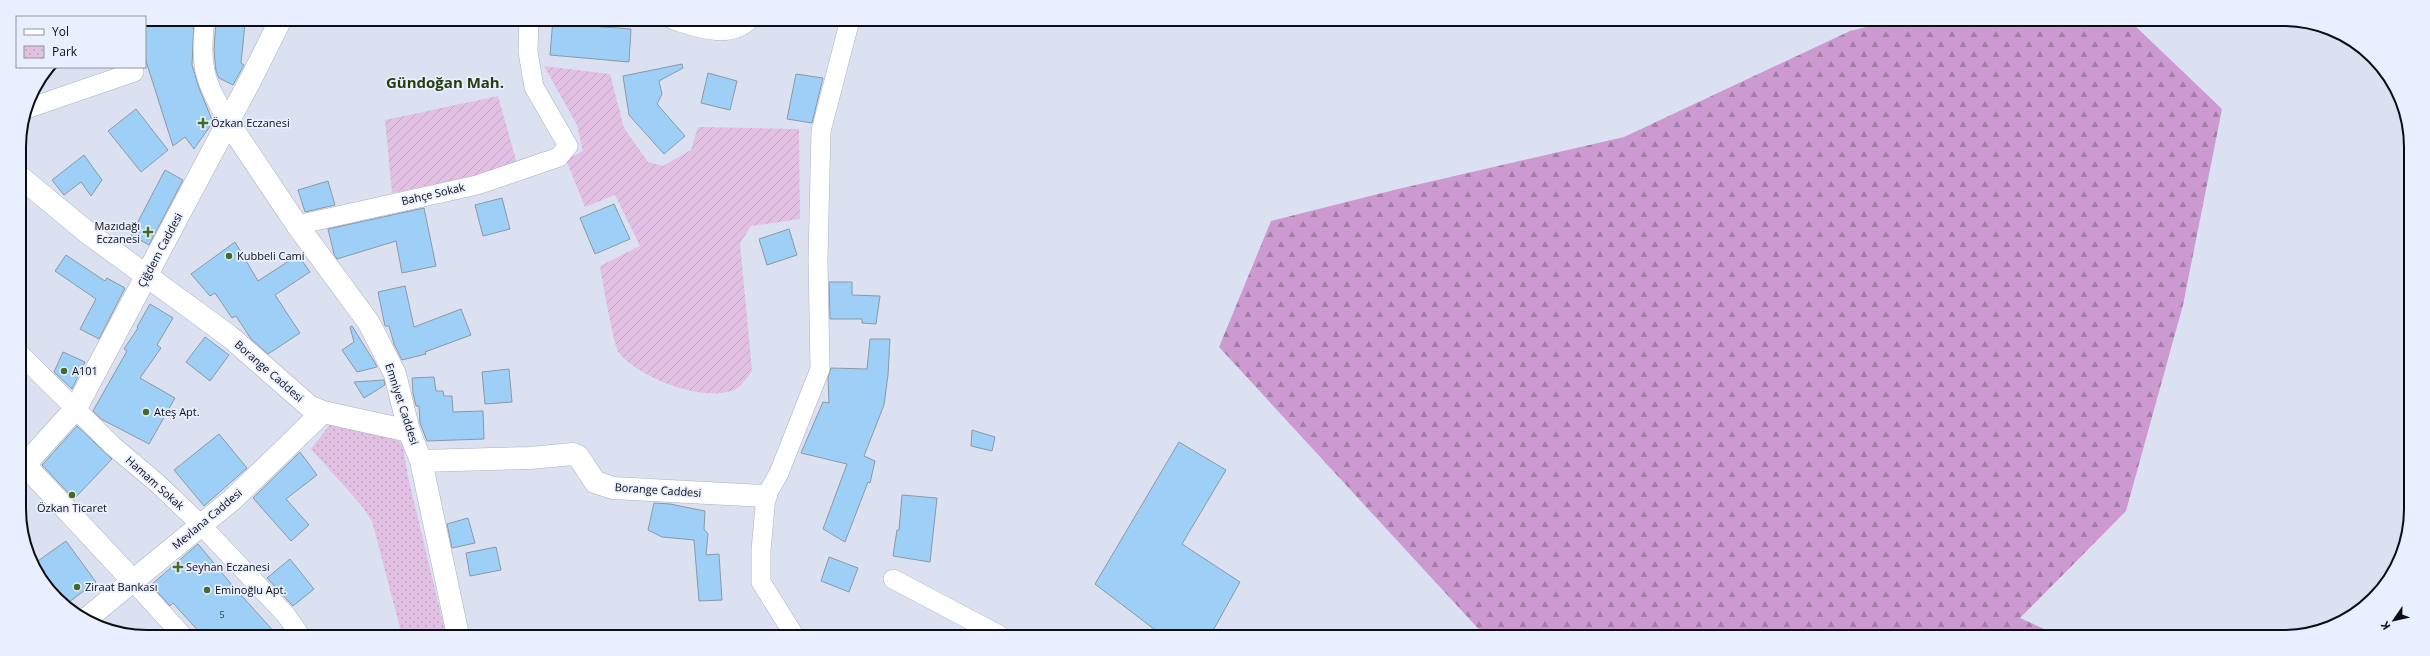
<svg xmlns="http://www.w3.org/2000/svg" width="2430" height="656" font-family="'Open Sans',sans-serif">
<defs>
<pattern id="forest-firs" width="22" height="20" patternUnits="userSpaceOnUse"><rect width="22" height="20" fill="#cc9ad0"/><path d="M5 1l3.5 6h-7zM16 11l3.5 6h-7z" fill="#a47ca8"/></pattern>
<pattern id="park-dots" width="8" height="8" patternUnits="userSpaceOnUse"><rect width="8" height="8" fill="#e1c0e3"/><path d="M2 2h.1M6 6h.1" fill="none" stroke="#c0a4c2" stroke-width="1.8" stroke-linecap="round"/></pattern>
<pattern id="garden-furrows" width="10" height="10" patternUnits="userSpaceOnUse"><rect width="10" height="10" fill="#e1c0e3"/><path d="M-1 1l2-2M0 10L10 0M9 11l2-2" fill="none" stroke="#c0a4c2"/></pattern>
</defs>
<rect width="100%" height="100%" fill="#dbe1f1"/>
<!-- forest -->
<path fill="url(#forest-firs)" d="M1891,21H2130L2222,109L2183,305L2126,511L2020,618L2062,637L1485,636L1219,347L1271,221L1394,190L1624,137L1850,31Z"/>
<!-- park -->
<path fill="url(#park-dots)" d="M332,422L397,439L403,446L408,477L446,635H402L372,521L362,506L311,449Z"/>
<!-- garden -->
<path fill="url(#garden-furrows)" d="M544,66L610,74L624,128L648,162L663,166L691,150L698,127L799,129L800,219L751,226L740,243L752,371C748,376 742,386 736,389C706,404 639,378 619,353C614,347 602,279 600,266L640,246L615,195L585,207L566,160L583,151L577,125Z
M498,96L518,167L392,193L385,120Z"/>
<!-- building -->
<path fill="#9ecff6" stroke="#8b99a4" d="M145,19H194L192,65L199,88L213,122L194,149L185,137L173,146L145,58Z
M553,19L577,21V25L631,29L629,62L550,55Z
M216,21L245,24L241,63L244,65L233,85L219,78L216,71L214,50Z
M682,64L683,68L659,81L662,94L657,104L685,136L664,154L629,115L623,76Z
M708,73L737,81L730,110L701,103Z
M796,74L823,78L812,123L787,119Z
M136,109L168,150L141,172L108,131Z
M84,155L102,180L91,196L81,182L64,195L52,180Z
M165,170L183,180L149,245L131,235Z
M328,181L335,205L305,212L298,190Z
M502,198L510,229L483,236L475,205Z
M614,204L630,239L595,254L580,218Z
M424,208L436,266L402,273L396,241L337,259L334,254L328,229Z
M789,229L797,255L767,265L759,239Z
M235,242L258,281L298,255L310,272L275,295L300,333L268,354L251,339L236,316L232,318L215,293L210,296L191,274Z
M66,255L105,281L107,278L125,288L99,339L80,329L96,299L55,271Z
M829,282H852V295L880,296L876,324L862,323V319H830Z
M405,286L414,327L461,309L471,335L425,352L426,354L402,360L394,344L389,326H385L378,292Z
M150,304L173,318L157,345L161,348L140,378L175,398L149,444L101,419L93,411L127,351L124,349L138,328L137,327Z
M352,326L375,363L377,367L357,372L342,350L354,342L350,327Z
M205,337L229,355L210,381L186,362Z
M870,339H890L888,375L884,405L864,456L875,461L870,483L868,482L845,542L823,529L847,464L801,453L823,402L829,403L828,378L831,368L867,369Z
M63,352L85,362L72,389L54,372Z
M509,369L512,402L485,404L482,372Z
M434,377L436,391H443L444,396H452L453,412L483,411L484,439L427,441L420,423L419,406H416L413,393L412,378Z
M384,380L385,385L364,398L354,382Z
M77,426L112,459L74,499L42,465Z
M972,430L995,437L992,451L971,446Z
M219,434L247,468L204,506L174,470Z
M1179,442L1226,470L1182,544L1240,582L1210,636H1163L1095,584Z
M300,452L317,475L286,499L309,525L291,541L253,498Z
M902,495L937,498L930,562L893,556L897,530H899Z
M654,503L670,504L705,511L704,529L708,534L706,555L719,554L722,600L699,601L694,540L662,537L648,530Z
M468,518L475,543L452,548L447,524Z
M66,541L96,582L65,605L35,563Z
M198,544L232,585L277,635H202L173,603L170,606L151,585Z
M496,547L501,570L470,576L466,553Z
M829,557L858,568L849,592L821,581Z
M290,559L314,589L293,606L267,578Z"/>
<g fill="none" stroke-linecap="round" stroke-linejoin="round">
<!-- minor casing -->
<g stroke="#abb1c0" stroke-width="20">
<path id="minor" d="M205,19C199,69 205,80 228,122
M673,20C697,27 728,40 749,20
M26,109L134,72
M297,225L477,185L559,157L568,146L534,87L528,52L529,19
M20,354L113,446L157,483L201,525L286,615L300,635
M893,579L999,635
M133,581L182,635
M794,635L761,582V550L766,496L779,473L820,369L818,260L821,131L850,20"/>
</g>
<!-- tertiary casing -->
<g stroke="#abb1c0" stroke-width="23">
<path id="tertiary" d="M228,122L297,225L369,323L395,374L409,431L421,461L458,635
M19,176L88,233L229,336L309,406L323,412L409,431
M421,461L530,458L573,454L578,456L595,482L613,488L766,496
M25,465L133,581
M21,469L76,408L251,79L281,19
M85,620L233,499L323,412"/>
</g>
<!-- minor -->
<use href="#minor" stroke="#fff" stroke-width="19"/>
<!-- tertiary -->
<use href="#tertiary" stroke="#fff" stroke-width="22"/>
</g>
<!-- markers -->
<g fill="#456c27" stroke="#e9effe" stroke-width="1.5">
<path d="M201 117h4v4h4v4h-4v4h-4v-4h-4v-4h4z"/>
<path d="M146 226h4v4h4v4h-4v4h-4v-4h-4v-4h4z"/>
<circle cx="229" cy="256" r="4"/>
<circle cx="64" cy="371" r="4"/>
<circle cx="146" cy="412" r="4"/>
<circle cx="72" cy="495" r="4"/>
<path d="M176 561h4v4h4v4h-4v4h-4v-4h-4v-4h4z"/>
<circle cx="77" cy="587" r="4"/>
<circle cx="207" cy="590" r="4"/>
</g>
<g text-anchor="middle" stroke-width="3.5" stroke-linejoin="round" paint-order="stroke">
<!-- number labels -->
<g font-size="9" fill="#303e4c">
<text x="222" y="618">5</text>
</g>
<!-- poi labels -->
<g font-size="11" fill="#0c0e13" stroke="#e9effe" text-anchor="start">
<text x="211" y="127">Özkan Eczanesi</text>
<text x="140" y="230" text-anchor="end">Mazıdağı<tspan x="140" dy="13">Eczanesi</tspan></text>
<text x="237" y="260">Kubbeli Cami</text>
<text x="72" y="375">A101</text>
<text x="154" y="416">Ateş Apt.</text>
<text x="72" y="512" text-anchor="middle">Özkan Ticaret</text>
<text x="186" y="571">Seyhan Eczanesi</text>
<text x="85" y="591">Ziraat Bankası</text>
<text x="215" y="594">Eminoğlu Apt.</text>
</g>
<!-- street labels -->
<g font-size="11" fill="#0c0e13" stroke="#e9effe">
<text transform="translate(433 194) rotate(-13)" y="4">Bahçe Sokak</text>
<text transform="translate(160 250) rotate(-62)" y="4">Çiğdem Caddesi</text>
<text transform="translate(269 371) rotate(41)" y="4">Borange Caddesi</text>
<text transform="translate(402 404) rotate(72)" y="4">Emniyet Caddesi</text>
<text transform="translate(155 483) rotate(42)" y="4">Hamam Sokak</text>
<text transform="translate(658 490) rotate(4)" y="4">Borange Caddesi</text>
<text transform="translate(207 519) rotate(-40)" y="4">Mevlana Caddesi</text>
</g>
<!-- district labels -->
<g font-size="15" font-weight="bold" fill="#243e0e" stroke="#e9effe">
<text x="445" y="88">Gündoğan Mah.</text>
</g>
</g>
<!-- crop -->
<path d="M0 0H2430V656H0ZM147 26H2283A121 121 0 0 1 2404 147V509A121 121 0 0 1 2283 630H147A121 121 0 0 1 26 509V147A121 121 0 0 1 147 26Z" fill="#e9effe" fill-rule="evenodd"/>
<path fill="none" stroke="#0c0e13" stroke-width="2" d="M147 26H2283A121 121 0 0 1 2404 147V509A121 121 0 0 1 2283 630H147A121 121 0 0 1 26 509V147A121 121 0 0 1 147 26Z"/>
<!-- legend -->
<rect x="16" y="16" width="130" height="52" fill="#e9effe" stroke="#9195a0"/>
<rect x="24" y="29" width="20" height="6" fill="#ffffff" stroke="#9195a0"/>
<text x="52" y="36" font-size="12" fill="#0c0e13">Yol</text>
<rect x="24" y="46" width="20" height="12" fill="url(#park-dots)" stroke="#9195a0"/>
<text x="52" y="56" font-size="12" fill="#0c0e13">Park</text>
<!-- north arrow -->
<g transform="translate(2394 620) rotate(236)" stroke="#e9effe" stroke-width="3" paint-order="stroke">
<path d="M0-3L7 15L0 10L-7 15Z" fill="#0c0e13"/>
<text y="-6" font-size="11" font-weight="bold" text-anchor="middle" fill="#0c0e13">K</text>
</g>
</svg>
